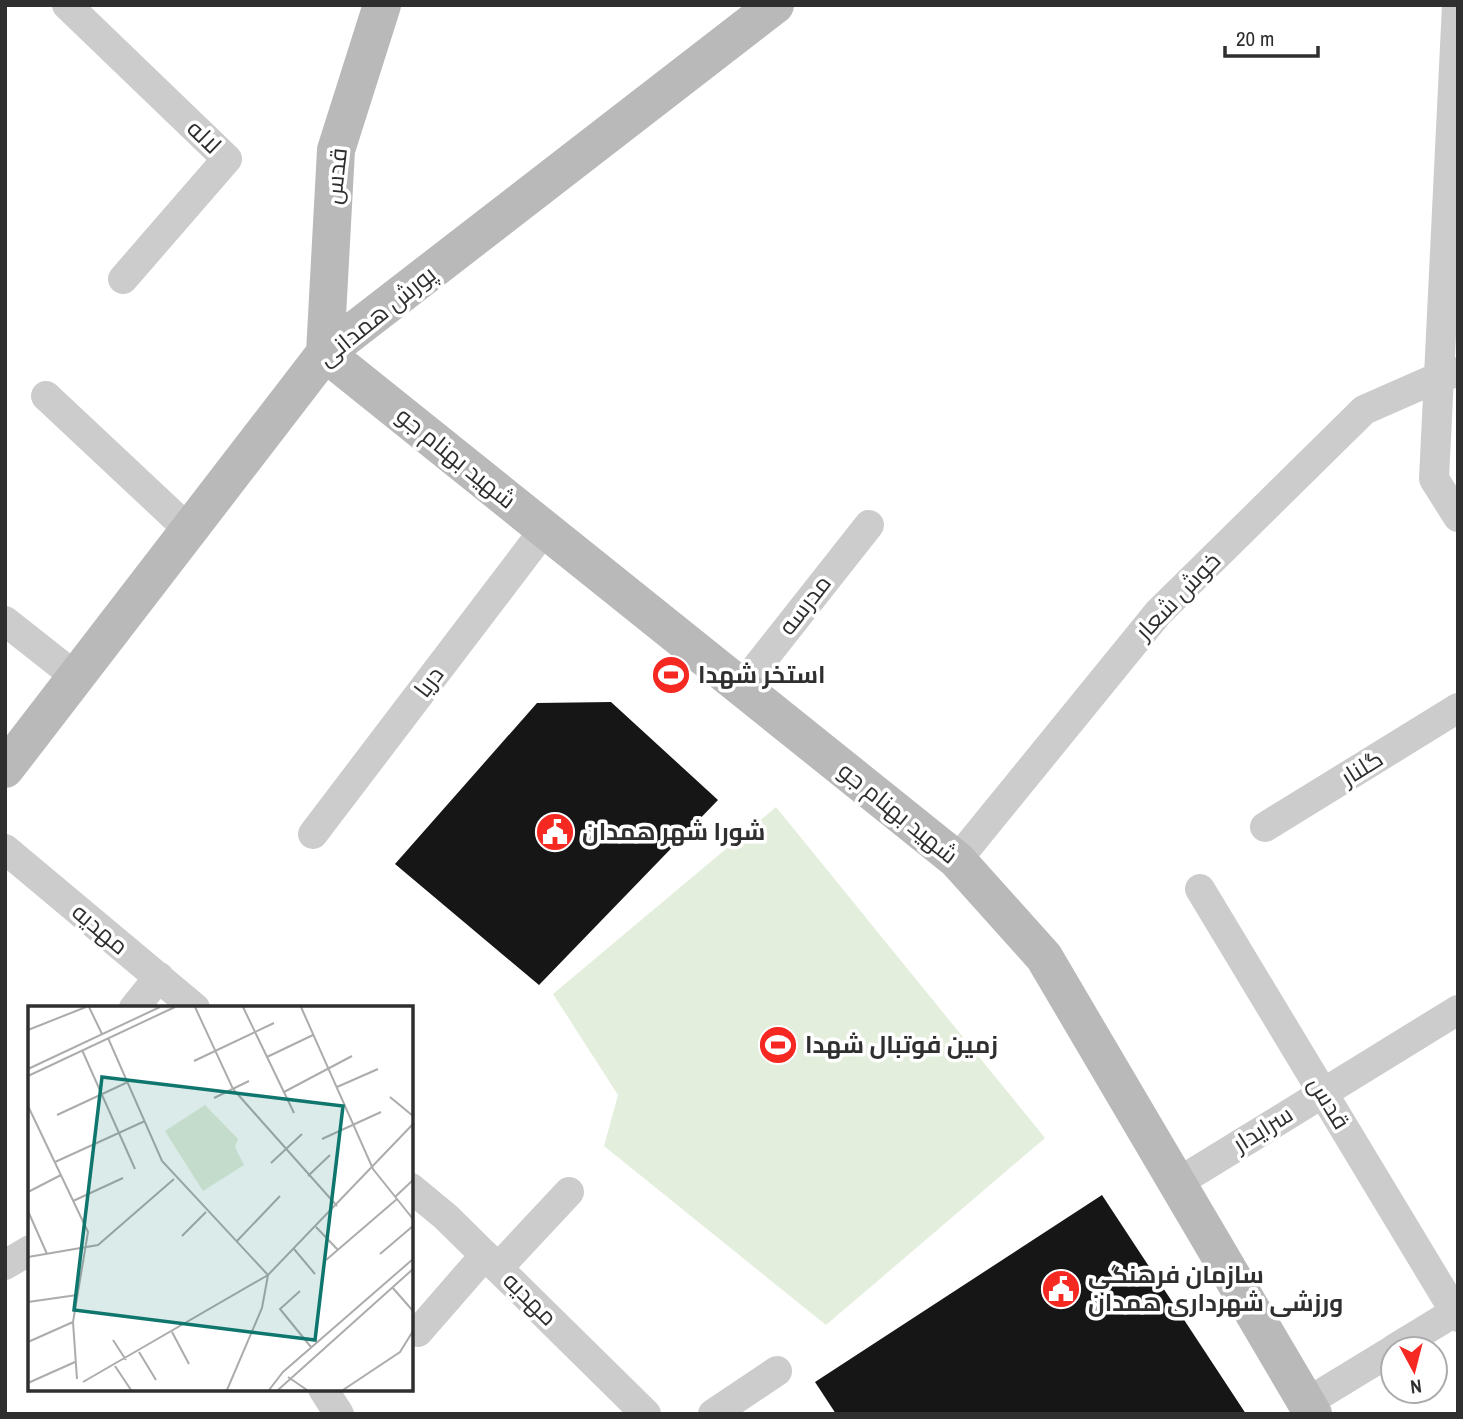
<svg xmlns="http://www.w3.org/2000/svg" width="1463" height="1419" font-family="'Archivo Narrow',Cairo,sans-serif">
<rect width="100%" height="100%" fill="#fff"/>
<!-- green -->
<path fill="#e4eedc" d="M776,807L1045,1138L826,1325L604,1146L618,1095L553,994Z"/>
<!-- building -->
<path fill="#161616" d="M611,702L718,800L539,985L395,864L537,703Z
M1102,1195L1246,1414H836L815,1382Z"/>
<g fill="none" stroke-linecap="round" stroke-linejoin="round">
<!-- street -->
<path stroke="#ccc" stroke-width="30" d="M67,5L227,159L123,279
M1457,5L1434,479L1458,517
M46,396L190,531
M5,621L76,677
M742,686L869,525
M1265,827L1458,708
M313,834L545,529
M5,849L195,1008
M957,860L1158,613L1364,410L1439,377L1458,372
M1200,889L1458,1317
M134,1008L159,977
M1177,1183L1458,1010
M411,1188L446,1217L646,1414
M5,1265L30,1250
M498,1268L569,1192
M418,1332L485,1255
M1394,1349L1458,1310
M323,1389L339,1414
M1306,1403L1393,1350
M713,1414L777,1371"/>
<!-- secondary -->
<path stroke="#b9b9b9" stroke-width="38" d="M325,353L957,860L1044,957L1313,1414
M325,353L336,150L382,5
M5,769L325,353L775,5"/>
</g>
<!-- icons -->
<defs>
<g id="stadium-disc" transform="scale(2.0125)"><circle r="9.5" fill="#f52822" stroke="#fff"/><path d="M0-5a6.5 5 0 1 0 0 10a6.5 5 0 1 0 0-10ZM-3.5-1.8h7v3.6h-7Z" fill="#fff"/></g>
<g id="civic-disc" transform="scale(2.0125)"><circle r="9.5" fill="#f52822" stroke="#fff"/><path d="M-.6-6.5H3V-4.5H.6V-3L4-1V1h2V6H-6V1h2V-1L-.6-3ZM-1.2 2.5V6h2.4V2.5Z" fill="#fff"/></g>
</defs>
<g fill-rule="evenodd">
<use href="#stadium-disc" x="671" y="675"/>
<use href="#civic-disc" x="555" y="832"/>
<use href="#stadium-disc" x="778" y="1045"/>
<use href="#civic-disc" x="1061" y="1289"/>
</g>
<g text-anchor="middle" stroke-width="7" stroke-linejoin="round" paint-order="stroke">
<!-- street labels -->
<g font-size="24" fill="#2f2f2f" stroke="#fff">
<text transform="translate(204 137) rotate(44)" y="8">لاله</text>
<text transform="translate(336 176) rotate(-84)" y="8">قدس</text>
<text transform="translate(377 316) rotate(-39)" y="8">پورش همدانی</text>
<text transform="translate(456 458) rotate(39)" y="8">شهید بهنام جو</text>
<text transform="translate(1178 596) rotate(-46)" y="8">خوش شعار</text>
<text transform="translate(805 605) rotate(-52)" y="8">مدرسه</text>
<text transform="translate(429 682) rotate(-53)" y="8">دریا</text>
<text transform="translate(1362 768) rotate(-32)" y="8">گلنار</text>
<text transform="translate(898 813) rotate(39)" y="8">شهید بهنام جو</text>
<text transform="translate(100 929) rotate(40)" y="8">مهدیه</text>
<text transform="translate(1329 1103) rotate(59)" y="8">قدس</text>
<text transform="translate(1263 1129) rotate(-32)" y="8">سرایدار</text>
<text transform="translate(530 1299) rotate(45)" y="8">مهدیه</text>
</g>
<!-- poi labels -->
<g font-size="24" font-weight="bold" fill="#2f2f2f" stroke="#fff" text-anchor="start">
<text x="698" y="683">استخر شهدا</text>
<text x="582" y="840">شورا شهر همدان</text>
<text x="805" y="1053">زمین فوتبال شهدا</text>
<text x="1088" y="1283">سازمان فرهنگی<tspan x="1088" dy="28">ورزشی شهرداری همدان</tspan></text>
</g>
</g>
<!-- overview -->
<g transform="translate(28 1006)">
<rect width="385" height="385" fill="#fff"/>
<path d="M177,99L210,133L207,141L216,159L175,185L137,125Z" fill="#e4eedc"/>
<path fill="none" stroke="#acacac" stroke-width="2" d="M61,1L74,28M167,1L205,83L309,200M215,1L266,107M273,1L345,163L385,213M0,24L58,1M80,32L134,155L240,269M54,44L107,163M239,51L285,29M166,55L246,17M0,63L132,1M0,70L147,1M309,81L350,63M256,86L324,50M362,91L385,110M186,92L221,75M0,100L60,226L45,316L49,373M29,109L100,76M294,133L353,106M27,156L117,115M243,157L274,128M280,170L302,149M0,186L33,169M367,191L385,174M45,195L95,172M0,205L19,248M288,221L310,244M154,230L178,206M208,236L252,190M266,243L287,268M352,248L385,220M0,251L70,239L146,173M298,254L369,193M364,281L385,305M272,285L252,303L283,341M0,296L49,289M144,326L161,358M85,334L98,354M0,336L45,316M111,346L128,374M87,360L103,384M260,371L279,384M55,376L240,269L385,118M0,377L47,356M199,384L234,302L240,269M241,384L255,366L385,253M250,384L385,263M315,384L372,346L385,325"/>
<path fill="#0f766e" fill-opacity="0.15" stroke="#0f766e" stroke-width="3.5" d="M74,71L315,100L287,334L46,304Z"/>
<rect width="385" height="385" fill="none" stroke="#2f2f2f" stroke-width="3.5"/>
</g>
<!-- border -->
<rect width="1463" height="1419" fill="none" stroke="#2f2f2f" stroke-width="14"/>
<!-- north arrow -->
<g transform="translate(1414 1370) rotate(173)"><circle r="33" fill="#ffffff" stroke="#acacac" stroke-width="2"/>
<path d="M0-5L12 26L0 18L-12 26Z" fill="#f52822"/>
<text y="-10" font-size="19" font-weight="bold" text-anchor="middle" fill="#2f2f2f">N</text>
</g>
<!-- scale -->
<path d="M1225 46v10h93v-10" fill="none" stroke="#2f2f2f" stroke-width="3.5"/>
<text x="1236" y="46" font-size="21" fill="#2f2f2f" stroke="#ffffff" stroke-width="5" paint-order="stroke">20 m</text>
</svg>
